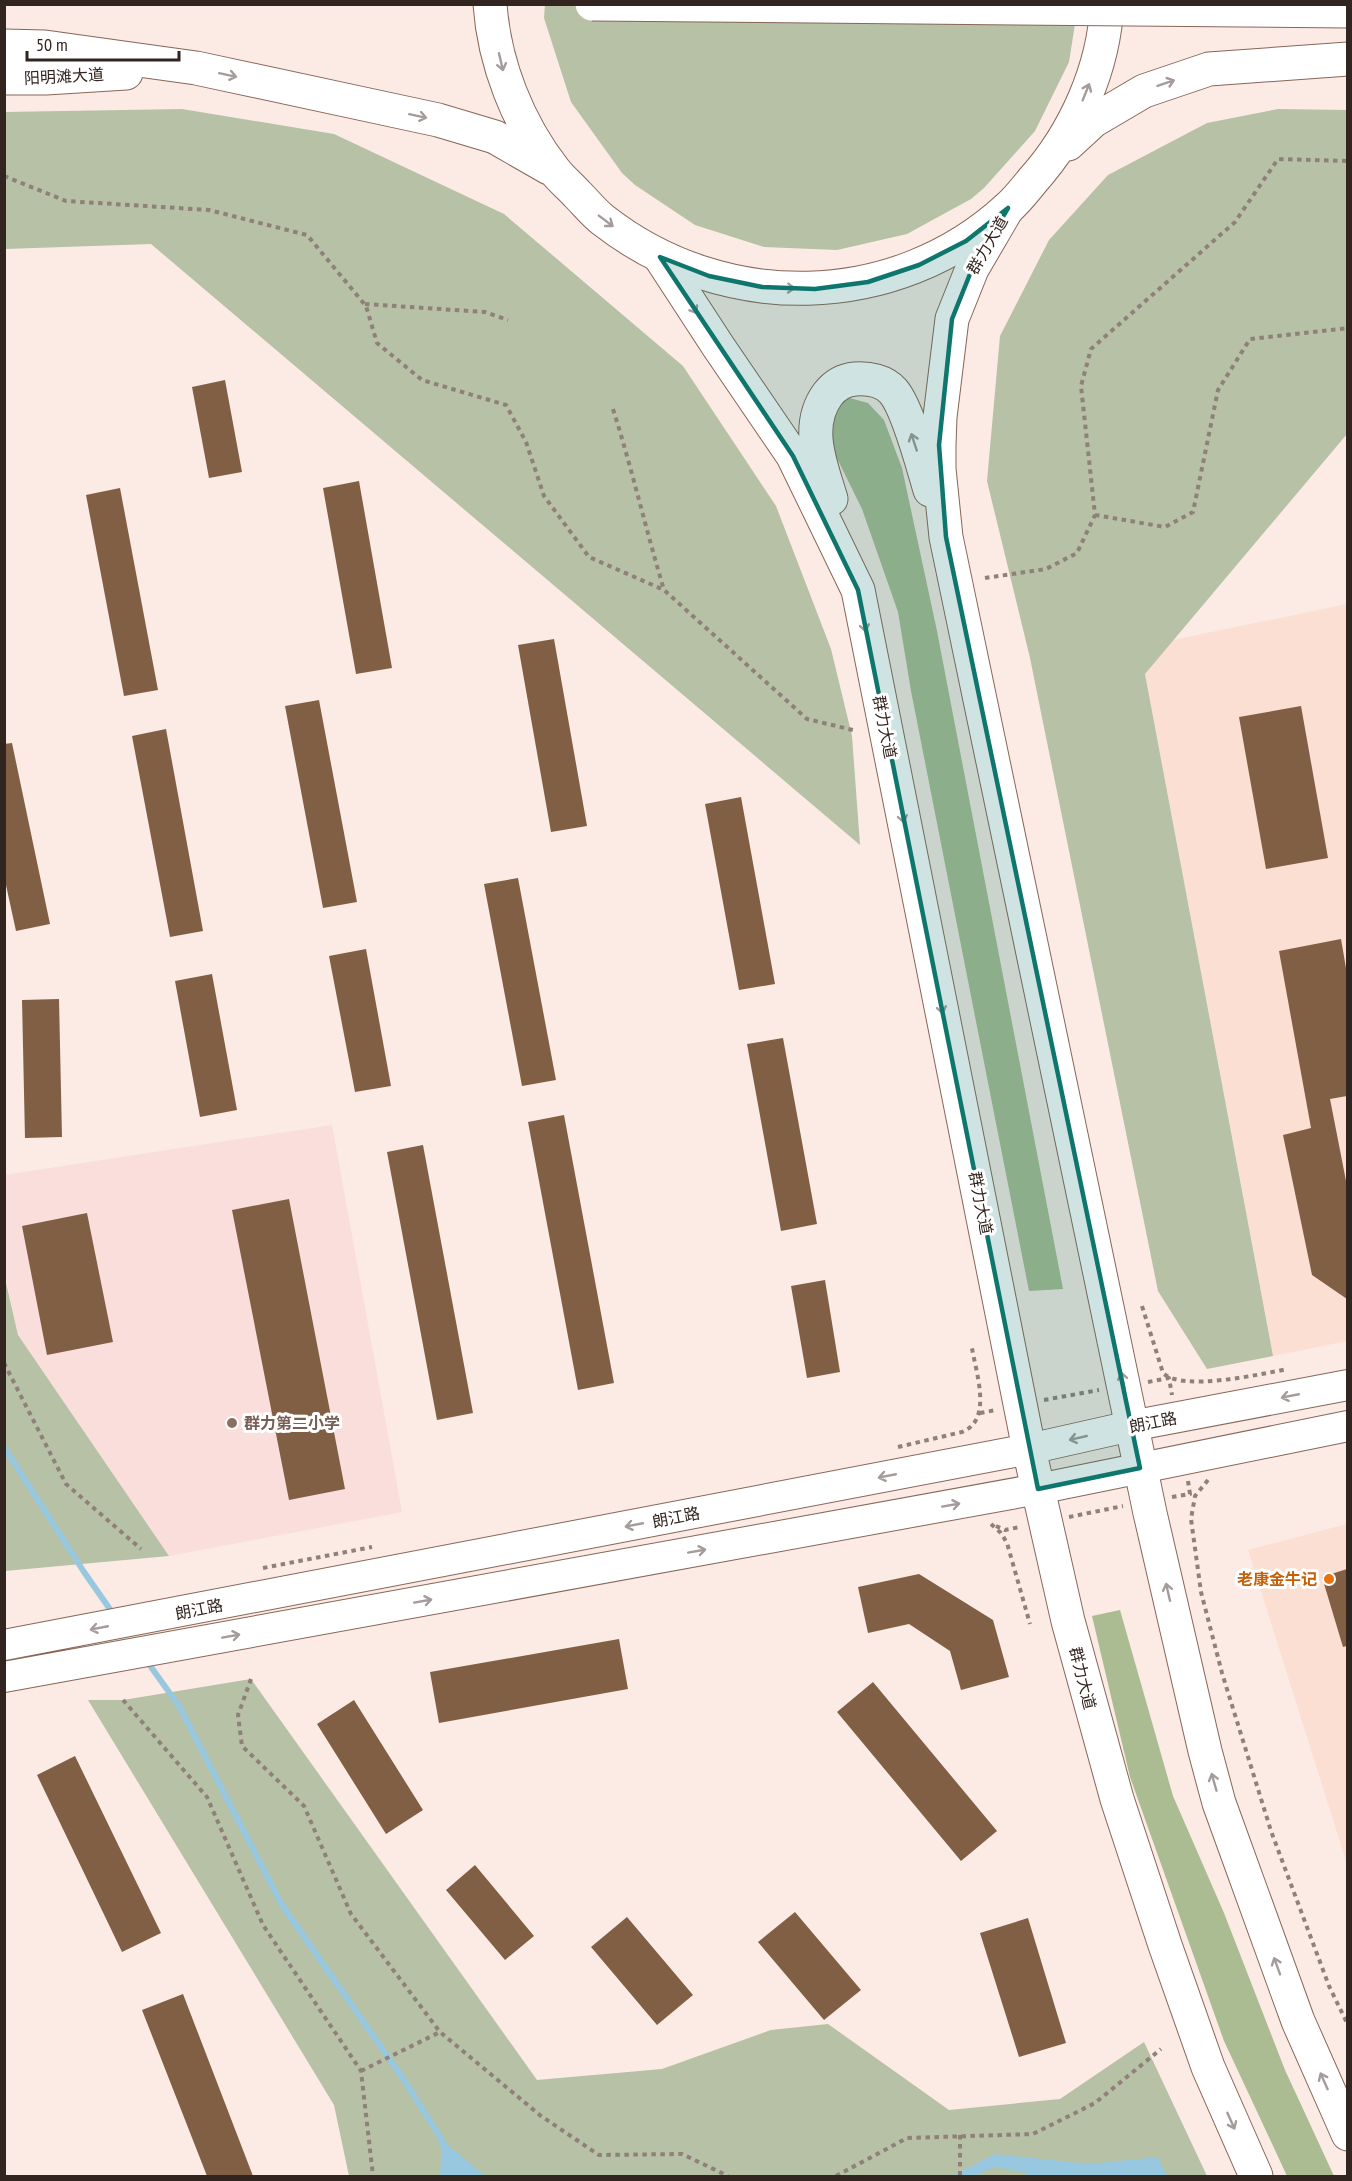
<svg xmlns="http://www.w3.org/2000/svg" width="1352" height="2181" font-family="'PT Sans Narrow','Noto Sans SC',sans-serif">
<rect width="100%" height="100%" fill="#fbebe4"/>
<!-- built -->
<path fill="#fadfd2" d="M1347,604V1341L1273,1356L1145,674L1173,640Z
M1347,1524V1864L1248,1550Z"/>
<!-- education -->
<path fill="#f9dedb" d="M332,1125L402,1512L169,1556L18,1335L5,1274L4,1175Z"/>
<!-- green -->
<path fill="#b6c1a5" d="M545,4L1078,5L1069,62L1035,131L984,188L971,199L907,234L837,250L764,247L695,225L635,185L622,173L571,102L544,18Z
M182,109L334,134L504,214L683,366L776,506L831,649L852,736L860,845L151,244L5,249V112Z
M1278,109L1347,110V434L1145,674L1273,1356L1207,1369L1158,1291L1030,658L987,481L1000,336L1049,240L1108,175L1207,123Z
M4,1274L18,1335L169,1556L5,1571Z
M251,1679L537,2080L662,2069L771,2030L828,2024L949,2110L1060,2099L1144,2042L1207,2176H349L334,2105L88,1700H123Z"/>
<!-- forest -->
<path fill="#acbc92" d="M846,397L868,403L884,420L902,468L937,631L1063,1289L1029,1291L911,691L898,612L862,509L830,444V415Z
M1120,1610L1173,1796L1224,1913L1285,2070L1334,2176H1287L1224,2041L1130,1777L1092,1616Z"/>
<!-- water -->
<path fill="#98c8df" d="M442,2140L485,2176H440Z
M995,2154L1090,2164L1158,2157L1167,2176H1028L1026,2173L995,2167L975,2176H951Z"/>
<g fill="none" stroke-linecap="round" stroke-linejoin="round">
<!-- stream -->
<path stroke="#98c8df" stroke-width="6" d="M4,1447L84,1572L114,1615
M146,1660L179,1706L282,1905L404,2080L442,2140L443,2146"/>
</g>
<!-- building -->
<path fill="#815f44" d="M225,380L242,472L209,478L192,387Z
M359,481L392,668L356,674L323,488Z
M120,488L158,690L124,696L86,495Z
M554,639L587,826L551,832L518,645Z
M319,700L357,902L323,908L285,706Z
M1301,706L1328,858L1266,869L1239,717Z
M166,729L203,931L170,937L132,736Z
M12,743L50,924L16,931L4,876V744Z
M741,797L775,984L739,990L705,804Z
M518,878L556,1080L522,1086L484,884Z
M1341,939L1347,974V1096L1330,1099L1347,1186V1299L1312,1275L1283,1135L1311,1128L1279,951Z
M366,949L391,1086L355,1092L329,956Z
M212,974L237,1110L200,1117L175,981Z
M59,999L62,1137L25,1138L22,1000Z
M783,1038L817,1224L781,1231L747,1044Z
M564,1115L614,1383L578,1390L528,1122Z
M423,1145L473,1413L437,1420L387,1152Z
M289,1199L345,1489L289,1500L232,1210Z
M87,1213L113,1342L47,1355L22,1226Z
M825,1280L840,1372L807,1378L791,1286Z
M1347,1569V1646L1343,1647L1322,1577Z
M919,1574L993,1620L1009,1677L961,1690L950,1651L909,1624L868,1633L858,1587Z
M619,1639L628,1689L439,1723L430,1672Z
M873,1682L997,1831L961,1861L837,1712Z
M354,1700L423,1810L386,1834L317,1724Z
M75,1756L161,1933L122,1952L37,1775Z
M475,1865L534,1936L505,1960L446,1890Z
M795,1912L861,1990L824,2020L758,1942Z
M627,1917L693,1995L657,2025L591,1947Z
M1028,1918L1066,2043L1019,2057L980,1933Z
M183,1994L253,2176H207L142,2010Z"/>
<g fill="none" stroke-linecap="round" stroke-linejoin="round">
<!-- secondary casing -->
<g stroke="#876657" stroke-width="32">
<path id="secondary" d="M4,1645L1029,1449L1131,1426L1348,1385
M4,1677L1038,1489L1348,1426"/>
</g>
<!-- primary casing -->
<g stroke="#876657" stroke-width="35">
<path id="primary" d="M1007,209L972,269L952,319L940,417L939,445V469L946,537L1150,1513L1205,1751L1219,1803L1298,2021L1348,2134
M660,257L718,346L793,456L858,590L1029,1449L1068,1621L1117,1799L1165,1945L1208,2067L1256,2176
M831,499C821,465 804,426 828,394C835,385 844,380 855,379C869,378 884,381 893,391C908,408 923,467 930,490"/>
</g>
<!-- trunk casing -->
<g stroke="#876657" stroke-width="35">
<path id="trunk" d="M490,4C494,63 518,124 555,171C561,179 570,186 577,194C586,203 594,213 603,220C723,314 895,312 1008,208C1017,200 1025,190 1033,180C1075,133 1104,68 1107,4
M4,46L45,47L196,68L438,120L495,137L549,168
M4,78H46L126,73
M1068,144L1093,121L1144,91L1209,69L1348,59"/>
</g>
<!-- path -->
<path stroke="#8f807a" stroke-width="4" stroke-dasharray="4.5 4.5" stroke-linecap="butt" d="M4,176L66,201L209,210L307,235L366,306L377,343L422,380L506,405L526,442L544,496L589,557L664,590L807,719L857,731
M365,304L485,312L508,320
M613,409C632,469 646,530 664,590
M1095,515L1165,527L1193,512L1218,390L1250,339L1348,328
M985,578L1046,569L1077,553L1095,515L1081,386L1091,349L1235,222L1278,159L1348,161
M1142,1306L1163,1373C1182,1392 1261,1374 1288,1369
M4,1363L66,1484L141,1549
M1148,1382L1169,1378L1172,1395
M1044,1400L1099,1390
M980,1413L996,1410
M898,1447L962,1432C993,1420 976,1373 972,1348
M1208,1480L1195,1496L1191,1519L1201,1592L1222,1673L1271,1831L1329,1986L1348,2025
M1172,1497L1190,1494L1188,1481
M1069,1517L1123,1506
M991,1524L1001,1533L1007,1543L1030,1624
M996,1526L1005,1530L1020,1527
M263,1568L372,1547
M251,1679L238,1715L242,1746L304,1806L351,1914L440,2032L541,2116L599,2155L682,2154L728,2176
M123,1700L207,1797L263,1925L361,2071L373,2176
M361,2071L440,2032
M960,2135V2176
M836,2176L907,2138L1033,2134L1095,2103L1161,2049"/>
<!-- secondary -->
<use href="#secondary" stroke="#fff" stroke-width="30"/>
<!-- primary -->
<use href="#primary" stroke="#fff" stroke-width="33"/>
<!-- trunk -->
<use href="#trunk" stroke="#fff" stroke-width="33"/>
<!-- trunk-bridge casing -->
<g stroke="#876657" stroke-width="35" stroke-linecap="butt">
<path id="trunk-bridge" d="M592,4L1348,11"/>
</g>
<!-- trunk-bridge -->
<use href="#trunk-bridge" stroke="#fff" stroke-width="33"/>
</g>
<!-- one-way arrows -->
<defs><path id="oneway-shaft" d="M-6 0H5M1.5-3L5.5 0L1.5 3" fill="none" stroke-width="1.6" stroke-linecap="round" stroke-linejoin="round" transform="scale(1.5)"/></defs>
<g stroke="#a39c9a">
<use href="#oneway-shaft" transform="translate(501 62) rotate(77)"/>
<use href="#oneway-shaft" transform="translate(228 75) rotate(12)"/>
<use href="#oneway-shaft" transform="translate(1166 83) rotate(-19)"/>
<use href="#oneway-shaft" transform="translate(1086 92) rotate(-68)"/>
<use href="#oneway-shaft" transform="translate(418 116) rotate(12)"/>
<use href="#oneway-shaft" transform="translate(606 221) rotate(37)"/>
<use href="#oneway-shaft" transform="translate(786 288) rotate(2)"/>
<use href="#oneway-shaft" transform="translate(692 306) rotate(57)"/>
<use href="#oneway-shaft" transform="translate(914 442) rotate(-108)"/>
<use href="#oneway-shaft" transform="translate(864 623) rotate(79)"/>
<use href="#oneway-shaft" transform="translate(902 814) rotate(79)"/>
<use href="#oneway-shaft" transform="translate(941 1005) rotate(79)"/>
<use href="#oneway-shaft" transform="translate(1123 1381) rotate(-101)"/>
<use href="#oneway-shaft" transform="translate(1290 1396) rotate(169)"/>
<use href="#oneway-shaft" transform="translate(1078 1438) rotate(167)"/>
<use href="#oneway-shaft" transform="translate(887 1476) rotate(169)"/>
<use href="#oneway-shaft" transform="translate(951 1505) rotate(-10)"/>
<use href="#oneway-shaft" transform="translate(634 1525) rotate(169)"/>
<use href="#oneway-shaft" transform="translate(697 1551) rotate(-10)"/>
<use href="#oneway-shaft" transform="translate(1168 1592) rotate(-103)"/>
<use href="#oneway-shaft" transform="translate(423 1601) rotate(-10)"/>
<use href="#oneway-shaft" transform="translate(99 1628) rotate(169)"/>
<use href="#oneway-shaft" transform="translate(231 1636) rotate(-10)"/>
<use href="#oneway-shaft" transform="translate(1214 1782) rotate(-106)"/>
<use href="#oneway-shaft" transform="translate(1277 1966) rotate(-110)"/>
<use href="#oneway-shaft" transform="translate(1324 2081) rotate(-114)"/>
<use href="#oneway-shaft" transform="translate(1231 2121) rotate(66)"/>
</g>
<!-- marked area -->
<path fill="#0f766e" fill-opacity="0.2" stroke="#0f766e" stroke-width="4.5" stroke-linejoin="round" d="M1008,208L972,269L952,319L939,445L946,537L1140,1468L1038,1489L858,590L793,456L660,257L709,276L762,287L815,289L868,282L919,265L966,241Z"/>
<!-- markers -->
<circle fill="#8d6e63" stroke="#fff" stroke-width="2" cx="232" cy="1423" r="6"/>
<circle fill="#e8710a" stroke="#fff" stroke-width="2" cx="1329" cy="1579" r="6"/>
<g text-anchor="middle" stroke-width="6" stroke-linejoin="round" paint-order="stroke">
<!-- street labels -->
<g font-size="16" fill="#32241e" stroke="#fff">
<text transform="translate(64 76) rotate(-3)" y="6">阳明滩大道</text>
<text transform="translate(987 245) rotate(-60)" y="6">群力大道</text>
<text transform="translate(885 727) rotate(79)" y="6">群力大道</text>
<text transform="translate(981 1203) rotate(79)" y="6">群力大道</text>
<text transform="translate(1153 1422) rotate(-11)" y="6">朗江路</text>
<text transform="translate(676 1517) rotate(-11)" y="6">朗江路</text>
<text transform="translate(199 1609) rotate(-11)" y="6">朗江路</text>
<text transform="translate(1083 1678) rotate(76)" y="6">群力大道</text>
</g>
<!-- education labels -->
<g font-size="16" font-weight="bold" fill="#785e54" stroke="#fff" text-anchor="start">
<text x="244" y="1429">群力第二小学</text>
</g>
<!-- food labels -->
<g font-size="16" font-weight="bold" fill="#c56008" stroke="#fff" text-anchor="end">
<text x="1317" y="1585">老康金牛记</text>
</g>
</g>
<!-- border -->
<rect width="1352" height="2181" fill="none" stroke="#32241e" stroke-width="12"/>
<!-- scale -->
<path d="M27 51v9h152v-9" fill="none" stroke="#32241e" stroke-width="3"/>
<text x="36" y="51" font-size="18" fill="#32241e" stroke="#ffffff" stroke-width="4.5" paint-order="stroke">50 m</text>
</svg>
